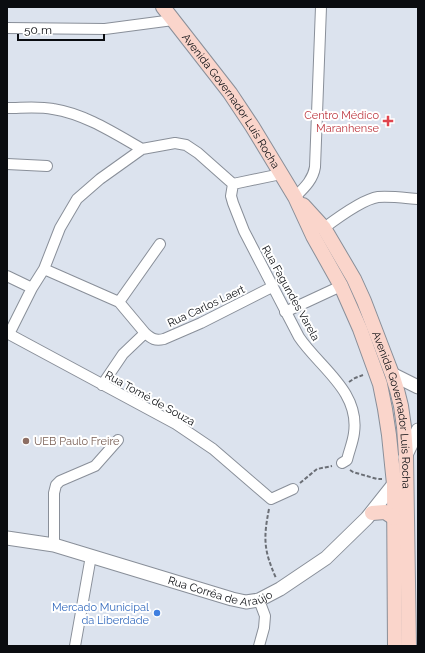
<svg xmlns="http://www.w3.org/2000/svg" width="425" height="653" font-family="Raleway,sans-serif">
<rect width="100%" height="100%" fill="#dce3ee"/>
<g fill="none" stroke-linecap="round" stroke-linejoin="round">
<!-- minor casing -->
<g stroke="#898f99" stroke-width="12">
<path id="minor" d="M7,28L105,29L173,20
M7,108C22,108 38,106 53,109C85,114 114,133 142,149
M7,164L47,166
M233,184L231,196L233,203L244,231L299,337C319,367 360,391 354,433C353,442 349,451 347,460L342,463
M295,197C304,188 313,180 315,167L321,7
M324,228C336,219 364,199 378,197C391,196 405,198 418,199
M44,269L119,302L145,333
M7,276L32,288
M119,302L160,244
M285,312L341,286
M7,333L176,424L213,449L271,499L293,489
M9,334L32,288L44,269L60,228L77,199L100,179L142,149L175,143L186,145L198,153L233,184L281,174
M102,385L123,354L145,333C152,339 155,341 164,339L201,323L272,287
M54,545V493L56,485L60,481L95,466L118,440
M259,600L265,616L264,628L259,646
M75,646L91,556"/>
</g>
<!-- tertiary casing -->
<g stroke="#898f99" stroke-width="15">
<g id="tertiary">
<path d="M392,374L418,387"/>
<path d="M405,457L418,430"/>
<path id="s1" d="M7,538L54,545L232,599L246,602L259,600L280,589L326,558L367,518L394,484L396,479"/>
</g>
</g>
<!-- secondary casing -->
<g stroke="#898f99" stroke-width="16">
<g id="secondary">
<path id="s2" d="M163,7L230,93L252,126L295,197L313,236L341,286L360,329L380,384L385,409L389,435L394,484L395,646"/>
<path id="s3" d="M303,205L324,228L354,279L364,301L392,374L397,390L401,406L404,427L406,455L409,646"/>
<path d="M372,513L385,512L394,518"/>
</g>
</g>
<!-- path -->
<path stroke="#6b6f76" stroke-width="2" stroke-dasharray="4 2" stroke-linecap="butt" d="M349,382L355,378L363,375
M350,470L353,472L377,479H382
M300,483L317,469L332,466
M269,509C263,539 264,551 276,578"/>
<!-- minor -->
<use href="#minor" stroke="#fff" stroke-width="10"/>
<!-- tertiary -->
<use href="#tertiary" stroke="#fff" stroke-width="13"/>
<!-- secondary -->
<use href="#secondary" stroke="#fad5cb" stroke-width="14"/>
</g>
<!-- markers -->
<path fill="#e0444e" stroke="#fff" stroke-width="1.5" d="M386 115h4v4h4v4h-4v4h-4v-4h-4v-4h4z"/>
<circle fill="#8d6e63" stroke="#fff" stroke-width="1.5" cx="26" cy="441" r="4"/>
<circle fill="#3f7fe0" stroke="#fff" stroke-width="1.5" cx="157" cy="613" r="4"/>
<g text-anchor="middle" stroke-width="4" stroke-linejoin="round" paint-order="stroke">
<!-- street labels -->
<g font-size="11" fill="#0a0c10" stroke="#fff">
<text dy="4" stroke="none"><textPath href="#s2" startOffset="116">Avenida Governador Luís Rocha</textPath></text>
<text transform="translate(291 293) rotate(61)" y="4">Rua Fagundes Varela</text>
<text transform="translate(206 306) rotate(-25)" y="4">Rua Carlos Laert</text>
<text transform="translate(150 398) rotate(29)" y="4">Rua Tomé de Souza</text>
<text dy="4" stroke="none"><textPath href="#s3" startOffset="228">Avenida Governador Luís Rocha</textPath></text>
<text dy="4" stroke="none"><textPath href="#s1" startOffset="221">Rua Corrêa de Araújo</textPath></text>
</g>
<!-- health labels -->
<g font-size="11" fill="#be3a42" stroke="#fff" text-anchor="end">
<text x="379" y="119">Centro Médico<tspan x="379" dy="13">Maranhense</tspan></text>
</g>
<!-- education labels -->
<g font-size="11" fill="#785e54" stroke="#fff" text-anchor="start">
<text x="34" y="445">UEB Paulo Freire</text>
</g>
<!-- shop labels -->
<g font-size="11" fill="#366cbe" stroke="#fff" text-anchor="end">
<text x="149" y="611">Mercado Municipal<tspan x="149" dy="13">da Liberdade</tspan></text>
</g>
</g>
<!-- border -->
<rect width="425" height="653" fill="none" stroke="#0a0c10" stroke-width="16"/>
<!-- scale -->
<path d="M18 34v6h86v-6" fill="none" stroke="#0a0c10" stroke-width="2"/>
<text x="24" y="34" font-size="12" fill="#0a0c10" stroke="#ffffff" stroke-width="3" paint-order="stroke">50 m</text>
</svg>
